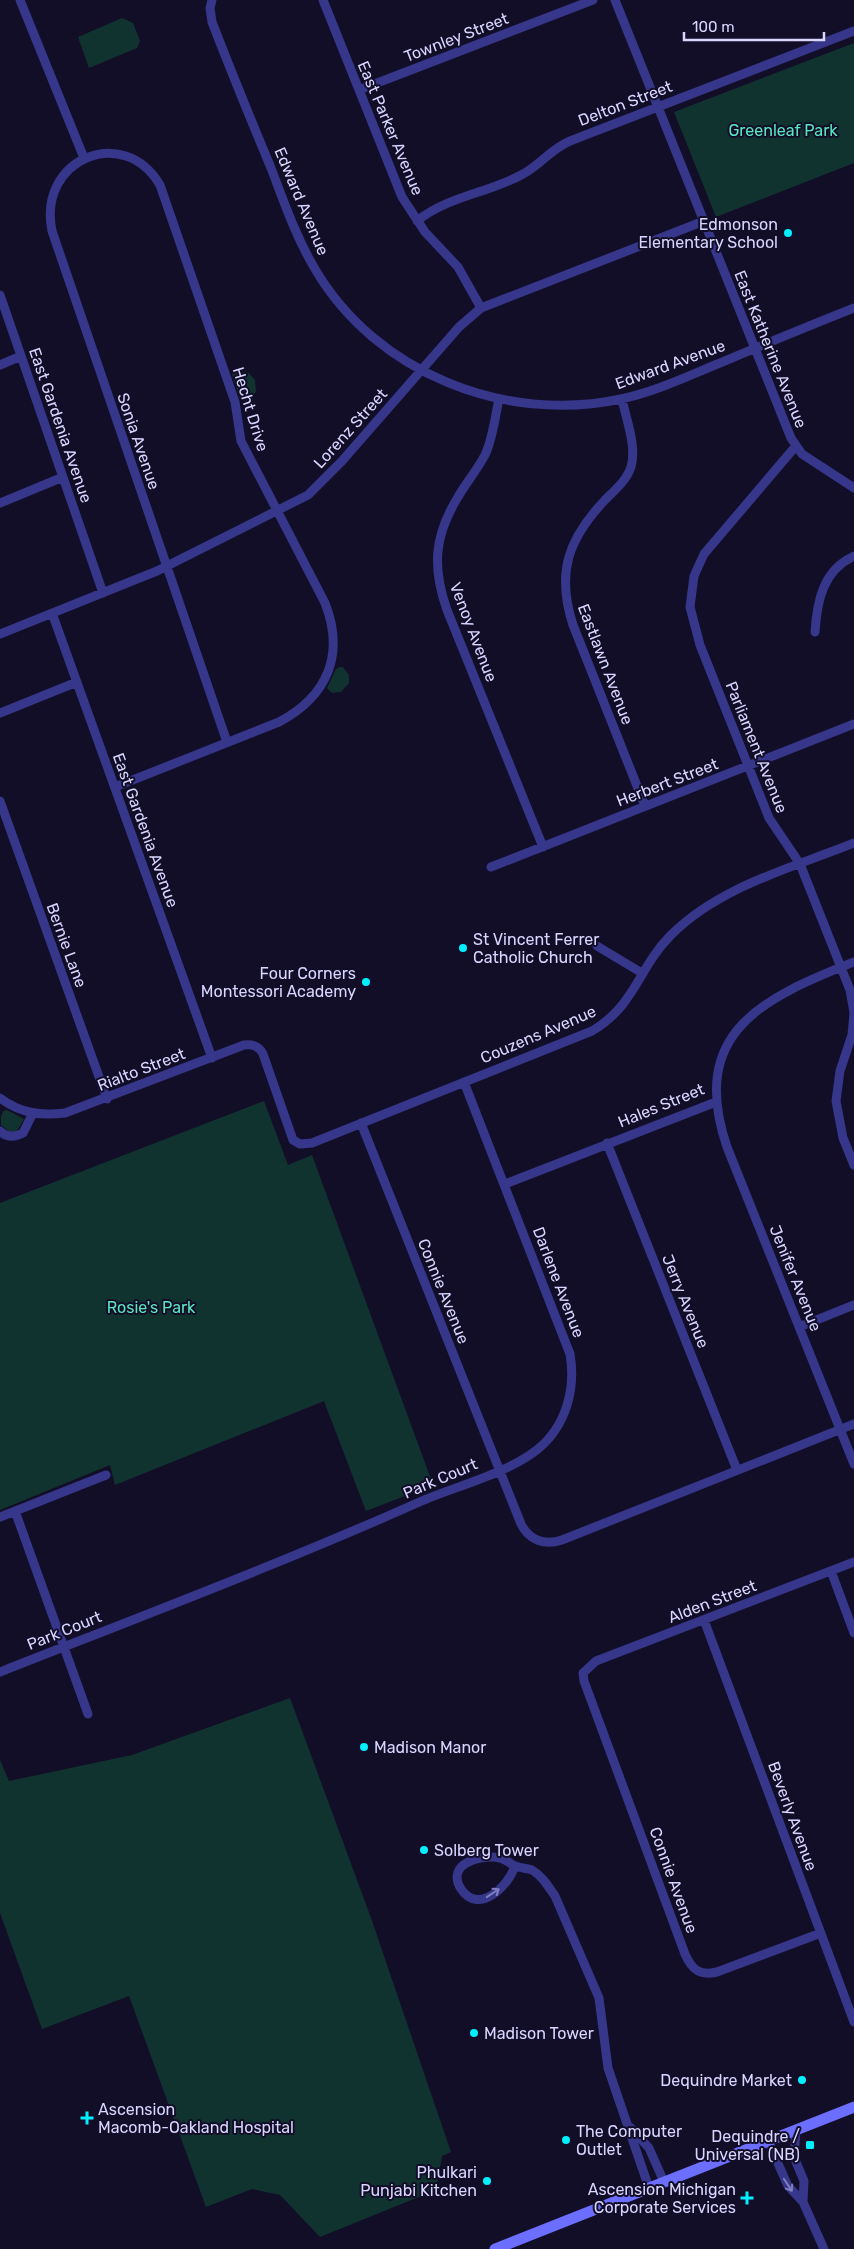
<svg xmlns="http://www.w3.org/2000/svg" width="854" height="2249" font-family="Rubik,sans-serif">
<rect width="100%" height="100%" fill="#120e28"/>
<!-- green -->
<path fill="#113330" d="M122,18L133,23L140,41L137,48L89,68L78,37Z
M854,43V163L716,217L674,112Z
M235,371L249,373L255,380L256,392L246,402L240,399L232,375Z
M340,667H343L349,675V683L341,692L332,693L327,688L336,669Z
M264,1101L288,1165L312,1155L432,1482L410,1494L366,1511L324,1401L115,1485L110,1465L0,1510V1203Z
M7,1110L24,1119L17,1131L10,1132L1,1125V1117L3,1111Z
M290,1698L371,1918L451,2152L442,2156L436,2190L320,2237L280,2195L252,2189L206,2207L129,1996L42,2029L0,1913V1760L9,1781L132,1755Z"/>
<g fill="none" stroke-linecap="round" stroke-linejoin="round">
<!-- street -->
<path stroke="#36368a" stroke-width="9" d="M20,0L84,158
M212,0L210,8L212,22C231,71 251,120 271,168C284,202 296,237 315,269C376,373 505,424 621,399C655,392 688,376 720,363C765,344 809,326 854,308
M323,0L402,197L425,232L458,267L481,308
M615,0L791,438L802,454L854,488
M359,90L593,0
M417,221C448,196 489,193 523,174C540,165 551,149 570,141L854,31
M0,295L103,593
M0,365L21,356
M499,399C495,417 493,438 485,455C477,470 466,483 458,497C434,536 432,567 447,610L543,847
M622,399C626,419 637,446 631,467C627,480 614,491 605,500C568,539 556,573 573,625L645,806
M795,447L704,554L694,576L690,607L700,645L769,818L800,864L850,990L854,1013L852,1035L840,1071L836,1101L843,1138L854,1165
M0,503L63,477
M52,613L212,1058
M815,632C817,601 823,570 854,556
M0,634L157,571L308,495L342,461L459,327L481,308L704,221
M0,713L77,682
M115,787L279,722C328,696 345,654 325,603L241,441L235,402L160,185C124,123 37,159 52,231L227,742
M0,801L107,1099
M491,867L854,724
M597,946L642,973
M854,962C763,998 688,1032 727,1147L854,1464
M0,1098C20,1113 40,1116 65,1113L244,1045C253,1044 259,1046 263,1054L293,1140L300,1144L312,1143L592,1031C636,1005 638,968 671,935C720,886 792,868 854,843
M361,1123L521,1524C529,1540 544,1546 562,1540L854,1424
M0,1131C7,1138 15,1137 23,1133L33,1113
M607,1143L737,1470
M505,1184L716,1102
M799,1327L854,1305
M15,1511L88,1714
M0,1517L106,1475
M831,1571L854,1633
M704,1620L854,2022
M0,1672C142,1616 285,1562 424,1500C460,1485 508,1473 538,1449C566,1426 576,1389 570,1354L464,1082
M515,1866C509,1885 479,1916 461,1889C445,1863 482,1854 500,1858C505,1859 509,1862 513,1865C519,1868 526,1868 532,1870C542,1876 548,1886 555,1896L599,1998L608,2068L649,2188
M821,1933L717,1972C700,1976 692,1970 685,1954L584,1681L583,1673L596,1661L854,1562
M630,2127L649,2148L664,2182
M768,2141L788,2186L803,2202L804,2181L794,2157L796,2130
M803,2202L824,2249"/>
<!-- secondary -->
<path stroke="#6c6eff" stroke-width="11" d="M495,2249L854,2107"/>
</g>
<!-- one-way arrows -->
<defs><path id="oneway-shaft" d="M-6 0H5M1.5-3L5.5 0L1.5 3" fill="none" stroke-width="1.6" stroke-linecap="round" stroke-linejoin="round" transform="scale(1.25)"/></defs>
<g stroke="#7f7ebf">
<use href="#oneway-shaft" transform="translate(493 1893) rotate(-34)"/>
<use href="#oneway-shaft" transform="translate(788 2185) rotate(56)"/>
</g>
<!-- markers -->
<g fill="#01efff" stroke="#120e28" stroke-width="2">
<circle cx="788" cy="233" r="5"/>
<circle cx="463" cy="948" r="5"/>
<circle cx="366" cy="982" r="5"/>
<circle cx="364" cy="1747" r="5"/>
<circle cx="424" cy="1850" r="5"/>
<circle cx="474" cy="2033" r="5"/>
<circle cx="802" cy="2080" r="5"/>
<path d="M84.5 2110.5h5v5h5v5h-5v5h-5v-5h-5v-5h5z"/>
<circle cx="566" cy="2140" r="5"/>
<rect x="805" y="2140" width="10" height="10" rx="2.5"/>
<circle cx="487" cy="2181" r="5"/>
<path d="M744.5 2190.5h5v5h5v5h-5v5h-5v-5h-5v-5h5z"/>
</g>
<g text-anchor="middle" stroke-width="4" stroke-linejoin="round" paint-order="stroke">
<!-- street labels -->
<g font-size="16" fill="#d8d5ff" stroke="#120e28">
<text transform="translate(456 37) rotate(-21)" y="6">Townley Street</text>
<text transform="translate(625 103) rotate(-21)" y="6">Delton Street</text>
<text transform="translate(391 128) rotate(67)" y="6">East Parker Avenue</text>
<text transform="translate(302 201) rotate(67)" y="6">Edward Avenue</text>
<text transform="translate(771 349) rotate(68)" y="6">East Katherine Avenue</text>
<text transform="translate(670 364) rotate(-20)" y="6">Edward Avenue</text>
<text transform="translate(251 409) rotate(73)" y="6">Hecht Drive</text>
<text transform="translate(61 425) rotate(71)" y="6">East Gardenia Avenue</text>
<text transform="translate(350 428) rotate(-48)" y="6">Lorenz Street</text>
<text transform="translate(139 441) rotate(71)" y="6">Sonia Avenue</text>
<text transform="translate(474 632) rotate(69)" y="6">Venoy Avenue</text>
<text transform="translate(606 664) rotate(69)" y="6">Eastlawn Avenue</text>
<text transform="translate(757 747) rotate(68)" y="6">Parliament Avenue</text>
<text transform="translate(667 782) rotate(-21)" y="6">Herbert Street</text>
<text transform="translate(146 830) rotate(70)" y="6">East Gardenia Avenue</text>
<text transform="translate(67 945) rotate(70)" y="6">Bernie Lane</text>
<text transform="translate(538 1034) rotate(-23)" y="6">Couzens Avenue</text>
<text transform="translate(141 1069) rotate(-21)" y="6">Rialto Street</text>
<text transform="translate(661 1105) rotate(-22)" y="6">Hales Street</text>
<text transform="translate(796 1278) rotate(68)" y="6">Jenifer Avenue</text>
<text transform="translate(559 1282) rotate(69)" y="6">Darlene Avenue</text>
<text transform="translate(444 1291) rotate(68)" y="6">Connie Avenue</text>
<text transform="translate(686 1301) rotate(68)" y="6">Jerry Avenue</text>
<text transform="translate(440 1478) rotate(-23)" y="6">Park Court</text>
<text transform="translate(712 1601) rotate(-21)" y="6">Alden Street</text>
<text transform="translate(64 1630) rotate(-22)" y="6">Park Court</text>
<text transform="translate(793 1816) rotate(70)" y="6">Beverly Avenue</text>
<text transform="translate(674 1880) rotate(70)" y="6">Connie Avenue</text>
</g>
<!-- park labels -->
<g font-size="16" fill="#59e7bf" stroke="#120e28">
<text x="783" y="136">Greenleaf Park</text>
<text x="151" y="1313">Rosie's Park</text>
</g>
<!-- poi labels -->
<g font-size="16" fill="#d8d5ff" stroke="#120e28" text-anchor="end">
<text x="778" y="230">Edmonson<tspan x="778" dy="18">Elementary School</tspan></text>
<text x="473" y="945" text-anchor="start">St Vincent Ferrer<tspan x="473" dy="18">Catholic Church</tspan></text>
<text x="356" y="979">Four Corners<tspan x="356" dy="18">Montessori Academy</tspan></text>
<text x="374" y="1753" text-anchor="start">Madison Manor</text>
<text x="434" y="1856" text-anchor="start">Solberg Tower</text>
<text x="484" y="2039" text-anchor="start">Madison Tower</text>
<text x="792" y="2086">Dequindre Market</text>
<text x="98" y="2115" text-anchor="start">Ascension<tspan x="98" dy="18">Macomb-Oakland Hospital</tspan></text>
<text x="576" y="2137" text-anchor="start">The Computer<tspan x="576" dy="18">Outlet</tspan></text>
<text x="800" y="2142">Dequindre /<tspan x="800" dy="18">Universal (NB)</tspan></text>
<text x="477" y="2178">Phulkari<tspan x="477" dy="18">Punjabi Kitchen</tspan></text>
<text x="736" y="2195">Ascension Michigan<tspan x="736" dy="18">Corporate Services</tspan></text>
</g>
</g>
<!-- scale -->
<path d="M684 32v8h140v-8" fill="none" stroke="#d8d5ff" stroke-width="2.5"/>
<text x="692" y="32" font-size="15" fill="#d8d5ff" stroke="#120e28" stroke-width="4" paint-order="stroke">100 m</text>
</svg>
